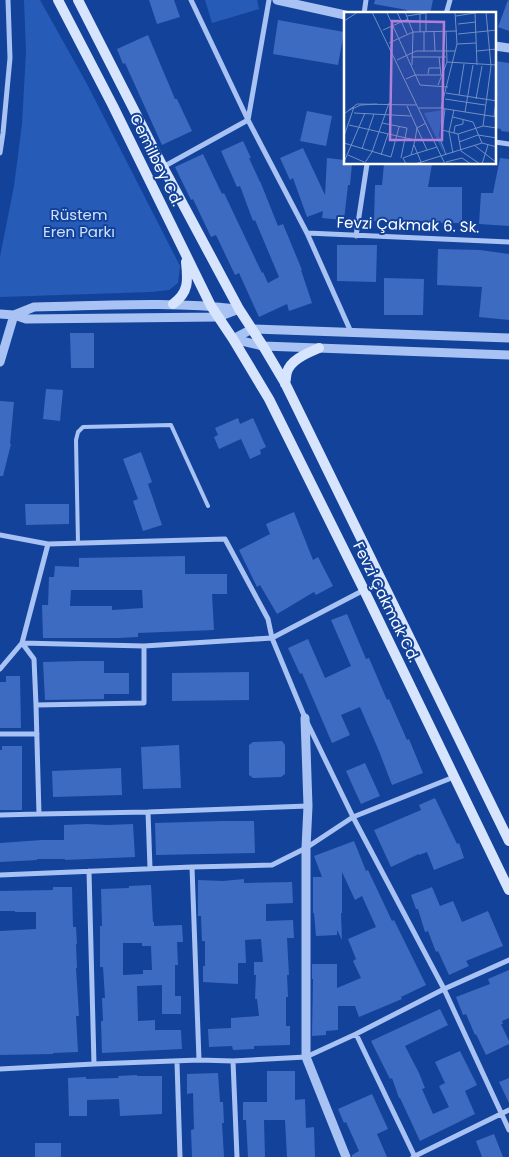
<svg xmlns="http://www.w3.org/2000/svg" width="509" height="1157" font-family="Poppins,sans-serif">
<rect width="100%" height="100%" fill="#13429a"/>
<!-- green -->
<path fill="#265bb8" d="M24,0H40L87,84L180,266L178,283L169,290L151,292L0,297V257L14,186L22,124L26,52Z
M205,0H257L259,9L212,23Z"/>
<!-- building -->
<path fill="#3d6bc1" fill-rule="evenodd" d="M149,0H174L180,17L157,24Z
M375,0H433L430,14H421L407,11V10L374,4Z
M508,0L509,1V31L498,27Z
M278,20L344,32L338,65L273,54Z
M148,35L175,99H177L192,131L162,145L125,63L123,64L117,49Z
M495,61L509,63V132L501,131V129L495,128Z
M307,111L332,116L326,146L300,141Z
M243,141L251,158H249L260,182V181L278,226L283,224L302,270H301L312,303L289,311L287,304L259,317L239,273L235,275L216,235L211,237L193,199L191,200L175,167L203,154L222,194L224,193L262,273L263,272L268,283L279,277L255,220L253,221L240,186L237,187L221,151Z
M303,148L325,195L327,158L345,160V164H352L350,185H348L344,220L322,218L323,211L307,217L293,178L290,180L280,158Z
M500,158L509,159V226L479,224L481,193H493Z
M384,164H432L428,187H462V223H422V221H374L375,185H382Z
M337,245H377L376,282L337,281Z
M438,249L480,250L509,254V320L479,317L482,287L437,285Z
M384,278L424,279L423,315H384Z
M70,333H94V368H71Z
M46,389L63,390L60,421L43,419Z
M0,401L14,402L10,444H11L3,476H0Z
M238,418L240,424L253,418L266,447L260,450L261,454L250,459L241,439L219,449L214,437L218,435L215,428Z
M141,452L152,482L148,484L162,525L143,531L133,501L138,499L123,459Z
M25,504H69V524L26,525Z
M294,512L313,560L318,557L333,586L316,595L314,592L277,614L260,585L257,587L239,550L270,534L266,524Z
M185,556V574H227V594H212L214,630L138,633V637L119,638H43L42,605H48L49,577H54L55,566L79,567V558ZM71,590H142L143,608L112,610V606H70Z
M347,614L366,659L369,658L387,700L389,699L407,740L409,739L423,773L392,785L379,751L360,707L341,715L350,735L332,743L302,673L300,674L288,648L308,639L325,678L351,666L331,620Z
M81,661H104V673H129V694H104V699L45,700L43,662Z
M249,672V700L172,701V673Z
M6,676H20L21,728H0V682H6Z
M282,741L285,745V774L281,777L253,778L249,775V745L253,742Z
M179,745L181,788L143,789L141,747Z
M2,746H22V810H0V750H2Z
M365,763L380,796L361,804L346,771Z
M121,768L122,795L53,797L52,771Z
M435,798L457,844L459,843L464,858L434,870L427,852L419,855V854L391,867L374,830L421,810L419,805Z
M222,821H254L255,853L156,855L155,823Z
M87,824L107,825L133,824L135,857L65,860V859H37V860L0,862V843L42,840H64V825Z
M354,841L366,871L368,870L392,921L394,920L426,985L401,997L402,999L359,1017L355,1006H338V1030L326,1031V1035L312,1036L313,979H312V964H337V988L361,978L353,961L356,959L348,939L376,927L362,896L355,900L342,872V913H341L342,940L337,930V935L316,936L314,913H313V877H322L314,856Z
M244,879V883L292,882L293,903L266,904V921L293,920L294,938H287L289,975H287L288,997H286V1026H290V1045L254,1046V1049L233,1050L232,1046L209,1047L208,1029L231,1028V1018L259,1016L257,999H255L256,975H254V962H263L261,939L245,940L246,963H238V984L203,982V966H205V941H202L201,916H198V880L223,881Z
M151,885L153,922H154V926L182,925L183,942H177L178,965H175V996H181V1014H162V985L137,986L138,1021L155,1020V1030H181L182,1049L102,1053L101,1021H103L102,998H105L103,967H100V926H102L101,889L129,888V886ZM123,943H142V946H151L152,970H143V974L123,975Z
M53,887H72L73,927H76L77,944H76L77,968H76L79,1016H76L78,1052L53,1053V1054L0,1055V931L36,929V912H15V911H0V891L53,890Z
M432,887L440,906L453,901L462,922L488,911L503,946L466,961L469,966L449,975L438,951L436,952L428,931L425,932L418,909H416L411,895Z
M509,970V1018L502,1021L503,1024H501L509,1041V1044L486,1055L476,1034L475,1035L466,1014L463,1015L456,997L490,984L488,979Z
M440,1009L448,1025L405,1046L419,1073L425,1088L422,1089L433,1114L449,1107L439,1086L445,1083L435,1062L460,1051L477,1085L465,1091L475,1114L420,1141L400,1098H399L392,1078L390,1079L371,1041Z
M267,1071H295V1100L305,1099L306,1128L314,1127L315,1157H287L285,1120H264L265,1157H248L246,1120H243V1102H267Z
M218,1073L220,1102H223L224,1123H222L224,1157H192L191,1130L194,1129L193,1093L187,1094V1074Z
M137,1075V1076H162V1114L120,1116L119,1099L87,1100V1116H69L68,1078L86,1077V1079L119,1078L118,1076Z
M509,1078V1103L499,1082Z
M372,1094L388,1129L377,1134L387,1157H352V1155L359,1151L346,1122L344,1123L338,1109Z
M494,1134L503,1157H482L476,1141Z
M35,1143H61V1157H35Z"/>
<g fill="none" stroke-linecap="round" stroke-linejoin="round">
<!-- service -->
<path stroke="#a7c2f3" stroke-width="4" d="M78,543L76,440L78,432L83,427L171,425L208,506"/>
<!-- minor -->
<path stroke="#a7c2f3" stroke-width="5" d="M269,0L248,120L307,233L351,332
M364,14L366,0
M446,14L450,0
M495,142L509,144
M0,153L3,133L10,58L8,0
M163,167L248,120L191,0
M307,233L509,242
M356,236L367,164
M0,535L48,544L225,539L268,619L272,638L305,718L353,817L444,989L509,1130
M22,643L144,646L272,638L364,590
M22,643L34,659L36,705L39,814
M0,669L22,643L48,544
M36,705L144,703V646
M0,734H37
M148,812L150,868
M0,815L39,814L148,812L308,806
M192,867L199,1060
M89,871L94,1064
M0,875L192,867L272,865L306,848L353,817L454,777
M356,1034L415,1157
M233,1061L237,1157
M177,1062L180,1157
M0,1069L94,1064L199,1060L233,1061L306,1057L356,1034L444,989L509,960
M413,1157L509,1110"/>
<!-- tertiary -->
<path stroke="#a7c2f3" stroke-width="9" d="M277,0L345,15
M495,46L509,48
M0,314L14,315L26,319L218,317L239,309
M14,315L34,307C101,306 169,301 237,309
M233,339L252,329L509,338
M233,339L263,346L509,355
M0,362L14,315
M305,718L308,806L306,848V1057L346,1157"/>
<!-- secondary -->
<path stroke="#d7e4fd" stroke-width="10" d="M58,0L113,106L211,306L233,339L269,399L364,590L509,890
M78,0L163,167L239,309L263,346L285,383L509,841
M173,304C189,292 188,281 186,262
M285,384C286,380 286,375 287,372C291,359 308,353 319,348"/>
</g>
<g text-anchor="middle" stroke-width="4" stroke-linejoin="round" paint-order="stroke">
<!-- street labels -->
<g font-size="15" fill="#fff" stroke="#13429a">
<text transform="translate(156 160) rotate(64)" y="5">Cemilbey Cd.</text>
<text transform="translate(408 225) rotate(2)" y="5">Fevzi Çakmak 6. Sk.</text>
<text transform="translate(386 602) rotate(64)" y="5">Fevzi Çakmak Cd.</text>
</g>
<!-- park labels -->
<g font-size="15" fill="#cfe0fd" stroke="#13429a">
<text x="79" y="220">Rüstem<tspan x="79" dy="17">Eren Parkı</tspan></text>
</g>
</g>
<!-- overview -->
<g transform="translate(344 12)">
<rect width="152" height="152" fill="#13429a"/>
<path d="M99,98L95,123L100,142L80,101Z" fill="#265bb8"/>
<path fill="none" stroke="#718ec2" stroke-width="1" d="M28,0L101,152M45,0L43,1L76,73L104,75M53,0L63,22M61,0L69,20L68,53M131,0L133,53M76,2V20M63,4L82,1V20M112,4L131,1M0,9L14,0M114,12L132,10M39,18L64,7M90,19L91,39M80,20V39M114,22L153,18M45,31L69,20L113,19M113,32L132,31M133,39L153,37M68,45H102M95,45L97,63M53,48L72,39H111M103,50L153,53M84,62L85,56H96M62,67L71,63H97M94,73L103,50L102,19M102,81L153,89M115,83L120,52M101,87L141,93M132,87L138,54M63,94L73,116L71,128M75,96H96L153,105M97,96L113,32L111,0M101,97L97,129L102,143M5,98L17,93L33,92M121,100L129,53M10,101L67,104M0,102L13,92L72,93M150,104L153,82M109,105L129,110L138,131M38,111L63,116L57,146M82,111L73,116L83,138M5,113L71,128L67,143L59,146L62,152M139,114L147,54L142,0M98,118L114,122L139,114L153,116M110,121L111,114L119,112V108M114,122L117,139L136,152M0,124L10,95M115,130L134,123L153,126M0,131L47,145L55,115M70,133L77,150M130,133L153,151M18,137L30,102M109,141L105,120L110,98M4,143L20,150M37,143L44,122M67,143L93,135M0,150L21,101M102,150L118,146L127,152M20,152L28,140L45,91M71,152L138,131L153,135M138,152L144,133"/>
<path fill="#b080d9" fill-opacity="0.15" stroke="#b080d9" stroke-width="2.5" d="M48,9L100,10L98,128H46Z"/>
<rect width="152" height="152" fill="none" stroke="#fff" stroke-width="2.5"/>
</g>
</svg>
